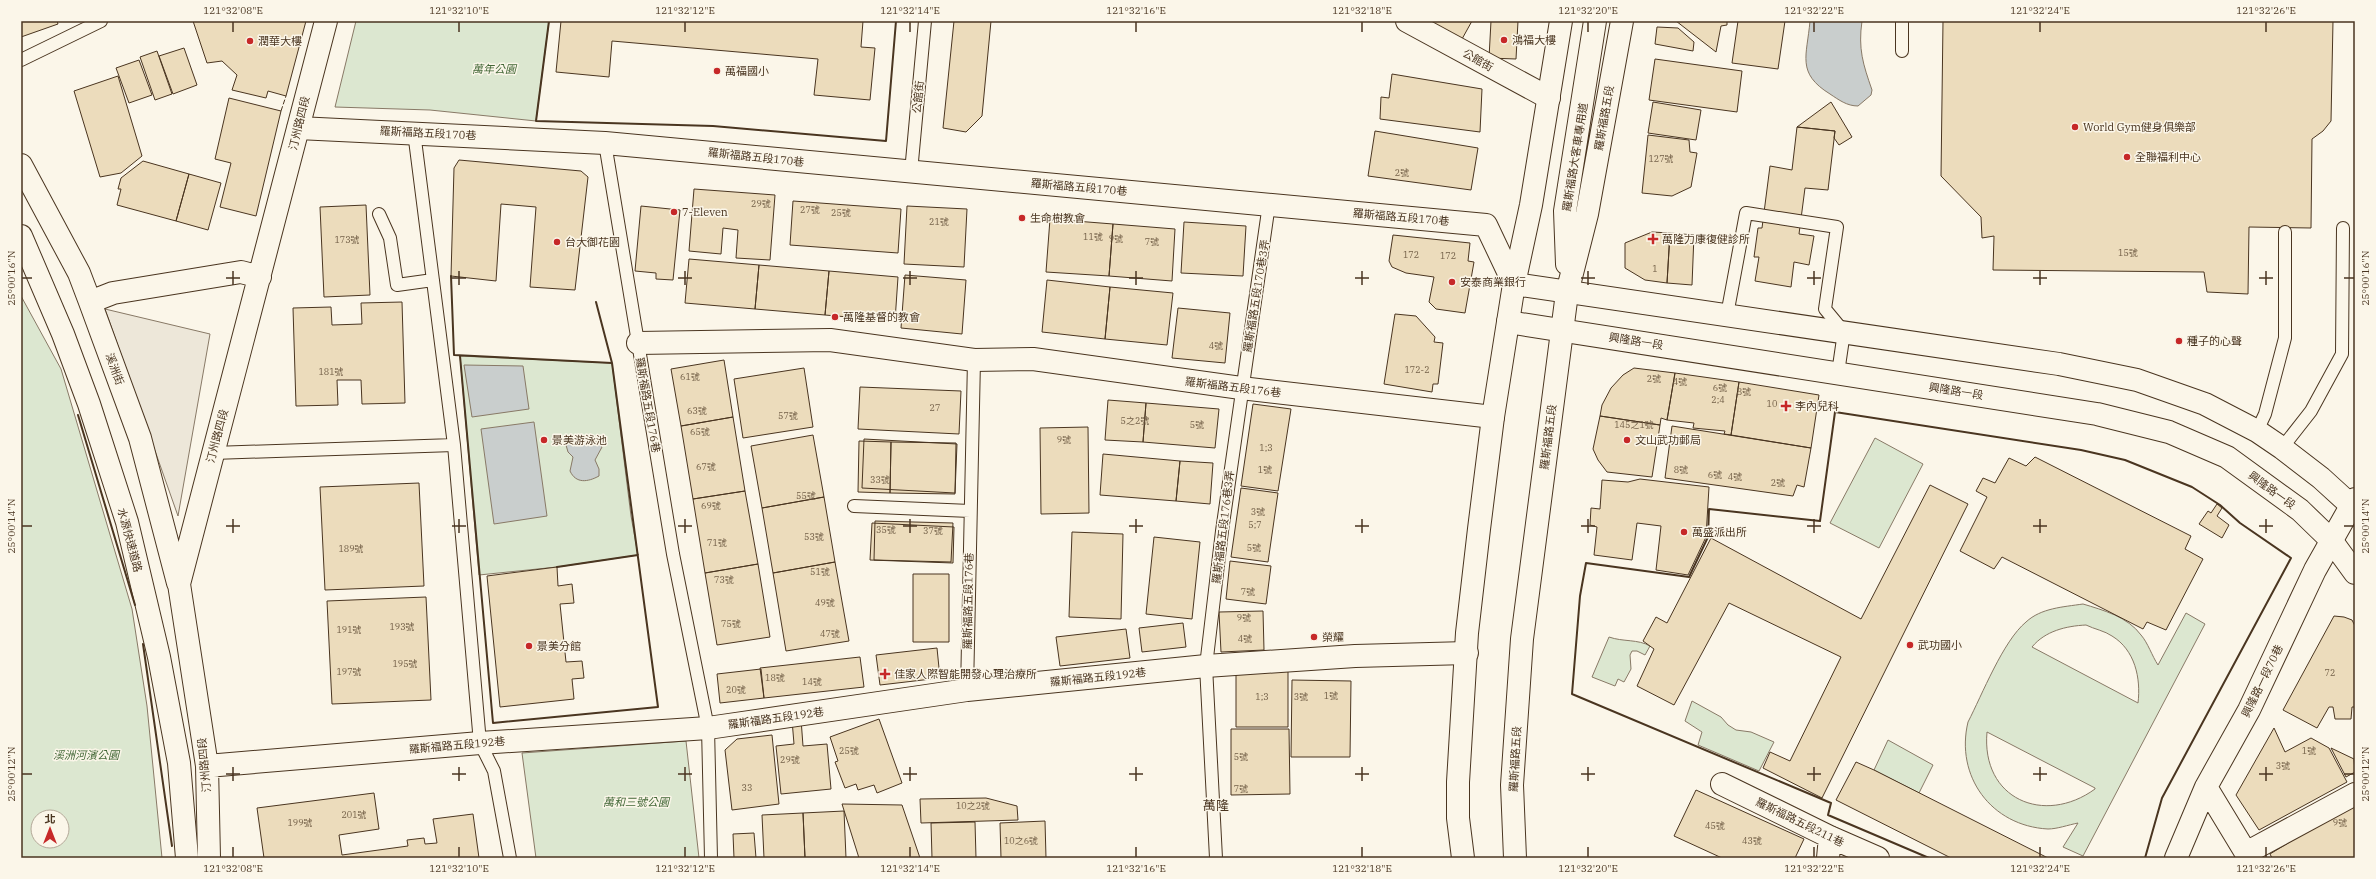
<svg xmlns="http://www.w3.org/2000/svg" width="2376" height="879" font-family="'IBM Plex Serif','Noto Sans TC',serif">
<rect width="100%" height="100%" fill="#fbf6e9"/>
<!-- green -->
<path fill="#dce7d0" stroke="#887966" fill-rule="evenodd" d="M356,21H549L536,121L430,110L335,107Z
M21,296L61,369L132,609L147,706L162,858H21ZM38,817H62V841H38Z
M460,356L612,363L631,516L638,555L557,567L479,575Z
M1875,438L1923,464L1879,548L1830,523Z
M2083,604C2103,610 2128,617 2141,635C2148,643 2152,656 2158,665L2186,613L2205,624L2083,856L2063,847L2078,823C2068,825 2057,829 2048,829C1991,826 1955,776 1968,722C1982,695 2003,641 2026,622C2041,608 2063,607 2083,604ZM2086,625C2094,629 2105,631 2112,636C2135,650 2141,678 2138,703L2032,647C2045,631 2066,626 2086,625ZM1987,732L2095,788V789C2044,826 1981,799 1987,732Z
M1609,637C1623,642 1638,639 1650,646L1645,655L1637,651H1632L1630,655L1631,669L1624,682L1618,679L1615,686L1592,677Z
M1692,701L1721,717L1728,725L1736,730L1751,732L1774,742L1759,771L1698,745L1702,732L1685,721Z
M1888,740L1933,765L1919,793L1874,770Z
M686,741L699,858H536L522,753Z"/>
<!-- parking -->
<path fill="#ede7d9" stroke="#887966" d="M105,309L210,334L178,516Z"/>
<!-- water -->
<path fill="#c9cecd" stroke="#887966" d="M1810,21H1862C1858,49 1863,64 1872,90L1871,95L1858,106C1847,106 1839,100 1830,94C1796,73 1807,56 1810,21Z
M464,365L523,366L529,409L472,417Z
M534,422L547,516L494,524L481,429Z
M579,437L585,442H597L602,447L595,460L599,469V476C588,482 576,484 570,471L573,457L568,452L566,445L570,438Z"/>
<!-- building -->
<path fill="#ecdcbc" stroke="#4a3520" d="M21,21H57L58,24L21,37Z
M193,21H306L286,96L268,91L266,98L232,90L237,75L222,61L207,63Z
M561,21H863L861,47L875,48L870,100L814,95L818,59L612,41L609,77L556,72Z
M954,21H991L982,116L966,132L943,128Z
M1430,21H1472L1462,39Z
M1491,21H1518L1516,59L1489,58Z
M1676,21H1727V25L1721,26L1716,52Z
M1738,21H1785L1778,69L1732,63Z
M1943,21H2333L2331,121L2323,131L2312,139L2311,228L2249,227L2248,294L2207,292L2204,272L1993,270L1994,236L1982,238L1981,217L1941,176Z
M1657,27L1678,28L1694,42L1693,51L1655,44Z
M184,48L197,85L173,94L159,56Z
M157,51L172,94L155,100L140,57Z
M1655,59L1742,71L1737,112L1649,100Z
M139,60L152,95L129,103L116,68Z
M1392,74L1482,89L1480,132L1380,119L1381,97L1389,98Z
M118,76L142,156L121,173L100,177L74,91Z
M229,98L281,111L256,216L220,207L231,163L215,159Z
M1653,102L1701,110L1696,140L1648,133Z
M1831,102L1852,137L1839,145L1834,138L1835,131L1797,127Z
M1797,127L1835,131L1828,190L1805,188L1799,234L1814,236L1809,265L1794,262L1791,287L1755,281L1759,257H1754L1758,228H1762L1770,166L1792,170Z
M1375,131L1478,148L1471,190L1368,176Z
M1648,135L1689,140L1690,152L1697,153L1691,187L1672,196L1642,193Z
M459,160L581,171L588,177L575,290L530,287L536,207L501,204L496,281L451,276L454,168Z
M143,161L189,174L176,221L117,205L121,189H118L121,178Z
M189,174L221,183L208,230L176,221Z
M694,189L775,195L770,260L736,258L738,230L723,228L721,254L689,251Z
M793,201L901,209L898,253L790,245Z
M366,205L370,295L324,297L320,207Z
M641,206L680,210L673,280L656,279V273L635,271Z
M907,206L967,209L964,267L904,264Z
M1050,219L1113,224L1109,276L1046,272Z
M1184,222L1246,226L1243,276L1181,273Z
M1113,224L1175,229L1172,281L1109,276Z
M1652,232L1670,233L1667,283L1645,280L1625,268V243Z
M1670,233L1694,235L1692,285L1667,283Z
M1393,235L1470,243L1468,261L1474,262L1465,313L1436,309L1429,302L1434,277L1406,273L1392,267L1389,261Z
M689,259L759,265L755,309L685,303Z
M759,265L829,271L825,315L755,309Z
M829,271L898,277L895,321L825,315Z
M905,275L966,280L962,334L901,328Z
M1047,280L1110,287L1105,339L1042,332Z
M1110,287L1173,293L1167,345L1105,339Z
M402,302L405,403L362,404L361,380H337L338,405L296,406L293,308L331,307L332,325L362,324L361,303Z
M1178,308L1230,313L1225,363L1172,358Z
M1395,314L1416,316L1435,337L1434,342L1443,343L1438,384H1433L1432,392L1384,384Z
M724,360L733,417L681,426L671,369Z
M804,368L813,427L743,438L734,379Z
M1634,368L1675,373L1667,420L1661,418L1660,425L1600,416L1602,405L1611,388L1623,375Z
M1675,373L1739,382L1731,435L1724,434L1725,431L1693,428L1694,423L1667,420Z
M1739,382L1819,395L1811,448L1731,435Z
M860,387L961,391L959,434L858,429Z
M1108,400L1146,403L1143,442L1105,440Z
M1146,403L1219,409L1215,448L1143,442Z
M1253,404L1291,409L1278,491L1241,486Z
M1600,416L1660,425L1652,477L1607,472L1598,460L1593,449Z
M733,417L745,491L693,499L681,426Z
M1672,426L1811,448L1804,487L1797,485L1793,496L1665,478Z
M1088,427L1089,513L1041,514L1040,428Z
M813,435L824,497L762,508L751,446Z
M864,439L957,444L955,493L862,488Z
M859,441L891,442L890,493L858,492Z
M891,442L956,443L955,494L890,493Z
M1103,454L1180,461L1176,501L1100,495Z
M2035,457L2191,536L2185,549L2203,559L2166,630L2147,622L2143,629L2002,557L1994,569L1960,551L1987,497L1976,491L1983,478L1995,483L2009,458L2026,466Z
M1180,461L1213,463L1210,504L1176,501Z
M1640,479L1709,487L1706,537L1688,575L1656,570L1661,526L1637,523L1632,560L1594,555L1597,527L1590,525L1591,508L1600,509L1602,480L1628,482Z
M419,483L424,586L325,590L320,487Z
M1930,485L1968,504L1822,798L1763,768L1770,752L1790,761L1841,657L1729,603L1674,705L1637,686L1654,649L1643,641L1656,617L1667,623L1711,538L1861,619Z
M1241,488L1278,493L1268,562L1231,557Z
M745,491L758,564L705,573L693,499Z
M824,497L835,562L773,573L762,508Z
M2217,504L2222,508L2217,516L2229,525L2222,538L2199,524L2208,511L2211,513Z
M875,521L953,523L951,562L874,560Z
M872,523L954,527L953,563L870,560Z
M1072,532L1123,534L1121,619L1069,617Z
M1154,537L1200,542L1192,619L1146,614Z
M1230,561L1271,566L1266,604L1226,599Z
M835,562L849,641L786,651L773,573Z
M758,564L770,637L717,645L705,573Z
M557,567L558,586L572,584L574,603L560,604L566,662L582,661L584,678L572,679L574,699L500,707L487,576Z
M913,574H949V642H913Z
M426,597L431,700L332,704L327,601Z
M1263,611L1264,650L1221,652L1219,612Z
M2334,616L2344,617L2352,620L2355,626V707H2352L2351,719H2335L2333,707H2329L2317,728L2283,710Z
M1183,623L1186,647L1142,652L1139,628Z
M1126,629L1130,658L1060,666L1056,637Z
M937,648L940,678L880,685L876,655Z
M860,657L864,687L764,698L760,668Z
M1236,667L1288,668V727H1236Z
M761,669L764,698L720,703L717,674Z
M1292,680L1351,681L1350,757H1291Z
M801,719L803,746L827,744L831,789L781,794L776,746L794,744L792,720Z
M879,719L902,783L877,793L874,785L858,790L856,784L845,788L835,762L838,761L830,737Z
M2274,728L2285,752L2311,738L2329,748L2347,782L2259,830L2236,795Z
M1231,729H1289L1290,794L1231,795Z
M772,735L779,804L732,810L725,750L737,739Z
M2331,748L2354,759L2355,772L2346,777Z
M1856,762L1874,770L2048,858H1951L1836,800Z
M1696,790L1804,839L1795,858H1722L1674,836Z
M374,793L379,829L339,835L342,855L408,846L407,840L424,838L425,844L437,843L433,819L473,814L479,858H264L257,808Z
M986,798L1017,806L1018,820L921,823L920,799Z
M2355,802V858H2272L2270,854Z
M842,804L902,805L920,858H859Z
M844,811L846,858H805L803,813Z
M803,813L805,858H764L762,815Z
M1045,821L1046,858H1001L1000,823Z
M975,822L976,858H932L931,823Z
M754,833L756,858H734L733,834Z"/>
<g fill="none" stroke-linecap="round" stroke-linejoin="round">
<!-- service casing -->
<g stroke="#4a3520" stroke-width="14">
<path id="service" d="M1902,21V51
M21,60L101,21
M414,132L454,445L480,743L494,771L510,858
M605,143L673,554L708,728L711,858
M911,172L925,21
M379,214L390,238L397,285L433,280
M1727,315L1746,213L1837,227L1825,309L1844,332L1838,373
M2257,431L2265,414L2285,338V232
M2282,448L2311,411L2342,354L2343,228
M213,453L454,445
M854,506L970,511
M967,690L974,360
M1216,858L1206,666L1222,531L1269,204"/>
</g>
<!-- minor casing -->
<g stroke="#4a3520" stroke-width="24">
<path id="minor" d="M1407,21L1549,98
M298,128L605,143L1486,225L1514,284
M21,165L79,273L90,302L140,438L178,583
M90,302L113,293L241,272L260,277
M638,343L830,340L974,360L1033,359L1241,388L1493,417
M207,766L480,743L708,728L967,690L1206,666L1355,656L1467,653
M1722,784L1830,837L1878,858
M2206,787L2249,858
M2246,853L2355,794
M209,858L207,766L179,584L326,21
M1828,858L1830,837
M2176,858L2206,787L2249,710L2315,570L2355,499"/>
</g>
<!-- secondary casing -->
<g stroke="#4a3520" stroke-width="24">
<path id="secondary" d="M1514,284L2059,364L2137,380L2205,404L2257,431L2282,448L2321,478L2355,509
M1508,322L2097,414L2169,432L2227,457L2300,510L2331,540L2355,573"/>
</g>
<!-- primary casing -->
<g stroke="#4a3520" stroke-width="24">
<path id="primary" d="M1567,264L1565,211L1595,21
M1463,858L1458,818V782L1467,633L1479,529L1493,417L1514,284L1531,205L1561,21
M1515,858L1512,785L1522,639L1567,293L1587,214L1622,21"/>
</g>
<!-- trunk casing -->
<g stroke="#4a3520" stroke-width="24">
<path id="trunk" d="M21,236L63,334L89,404L127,522L159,657L179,763L187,858"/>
</g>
<!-- service -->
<use href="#service" stroke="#fbf6e9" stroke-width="12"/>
<!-- minor -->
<use href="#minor" stroke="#fbf6e9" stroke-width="22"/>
<!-- secondary -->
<use href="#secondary" stroke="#fbf6e9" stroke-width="22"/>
<!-- primary -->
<use href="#primary" stroke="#fbf6e9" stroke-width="22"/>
<!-- trunk -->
<use href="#trunk" stroke="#fbf6e9" stroke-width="22"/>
<!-- fence -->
<path stroke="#4a3520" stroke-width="1" stroke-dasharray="5 2" stroke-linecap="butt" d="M281,111L286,96"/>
<!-- wall -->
<path stroke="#4a3520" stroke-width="2" d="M549,21L536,121L713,126L886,141L896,21
M451,276L454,355L612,363
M460,356L493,723L658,707L612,363L596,302
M78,415L135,605
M557,567L638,555
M143,644L172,846
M1929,858L1828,815L1831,803L1572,694L1580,596L1586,563L1689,577L1708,537L1709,509L1820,521L1835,412L2081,450L2125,460L2192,487L2220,505L2240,523L2291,558L2162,798L2145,858"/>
</g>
<!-- ticks -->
<path fill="none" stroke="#4a3520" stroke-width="1.5" d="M233,22V32M459,22V32M685,22V32M910,22V32M1136,22V32M1362,22V32M1588,22V32M1814,22V32M2040,22V32M2266,22V32M233,271V285M459,271V285M685,271V285M910,271V285M1136,271V285M1362,271V285M1588,271V285M1814,271V285M2040,271V285M2266,271V285M22,278H32M226,278H240M452,278H466M678,278H692M903,278H917M1129,278H1143M1355,278H1369M1581,278H1595M1807,278H1821M2033,278H2047M2259,278H2273M2344,278H2354M233,519V533M459,519V533M685,519V533M910,519V533M1136,519V533M1362,519V533M1588,519V533M1814,519V533M2040,519V533M2266,519V533M22,526H32M226,526H240M452,526H466M678,526H692M903,526H917M1129,526H1143M1355,526H1369M1581,526H1595M1807,526H1821M2033,526H2047M2259,526H2273M2344,526H2354M233,767V781M459,767V781M685,767V781M910,767V781M1136,767V781M1362,767V781M1588,767V781M1814,767V781M2040,767V781M2266,767V781M22,774H32M226,774H240M452,774H466M678,774H692M903,774H917M1129,774H1143M1355,774H1369M1581,774H1595M1807,774H1821M2033,774H2047M2259,774H2273M2344,774H2354M233,847V857M459,847V857M685,847V857M910,847V857M1136,847V857M1362,847V857M1588,847V857M1814,847V857M2040,847V857M2266,847V857"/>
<!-- markers -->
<g fill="#c62828" stroke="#fbf6e9" stroke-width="1.5">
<circle cx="1504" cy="40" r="4"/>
<circle cx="250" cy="41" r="4"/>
<circle cx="717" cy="71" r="4"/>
<circle cx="2075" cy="127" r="4"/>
<circle cx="2127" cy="157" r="4"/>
<circle cx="674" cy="212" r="4"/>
<circle cx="1022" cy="218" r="4"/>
<path d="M1651 233h4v4h4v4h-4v4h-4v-4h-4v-4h4z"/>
<circle cx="557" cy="242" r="4"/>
<circle cx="1452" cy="282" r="4"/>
<circle cx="835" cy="317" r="4"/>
<circle cx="2179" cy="341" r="4"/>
<path d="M1784 400h4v4h4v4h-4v4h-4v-4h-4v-4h4z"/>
<circle cx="544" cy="440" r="4"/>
<circle cx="1627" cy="440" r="4"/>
<circle cx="1684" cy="532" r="4"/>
<circle cx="1314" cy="637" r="4"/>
<circle cx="1910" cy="645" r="4"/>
<circle cx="529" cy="646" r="4"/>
<path d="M883 668h4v4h4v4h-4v4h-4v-4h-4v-4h4z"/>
</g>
<g text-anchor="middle" stroke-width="3" stroke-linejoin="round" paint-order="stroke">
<!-- number labels -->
<g font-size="9" fill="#725f47">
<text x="1661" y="162">127號</text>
<text x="1402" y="176">2號</text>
<text x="761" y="207">29號</text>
<text x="810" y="213">27號</text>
<text x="841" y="216">25號</text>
<text x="939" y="225">21號</text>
<text x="1093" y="240">11號</text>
<text x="1116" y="242">9號</text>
<text x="347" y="243">173號</text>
<text x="1152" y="245">7號</text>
<text x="2128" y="256">15號</text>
<text x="1411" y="258">172</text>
<text x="1448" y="259">172</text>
<text x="1655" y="272">1</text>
<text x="1216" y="349">4號</text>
<text x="1417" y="373">172-2</text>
<text x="331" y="375">181號</text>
<text x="690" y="380">61號</text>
<text x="1654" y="382">2號</text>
<text x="1680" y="385">4號</text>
<text x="1720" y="391">6號</text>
<text x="1744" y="395">8號</text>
<text x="1718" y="403">2;4</text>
<text x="1772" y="407">10</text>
<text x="935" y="411">27</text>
<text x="697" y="414">63號</text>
<text x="788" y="419">57號</text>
<text x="1135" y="424">5之2號</text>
<text x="1197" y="428">5號</text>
<text x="1634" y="428">145之1號</text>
<text x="700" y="435">65號</text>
<text x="1064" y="443">9號</text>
<text x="1266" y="451">1;3</text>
<text x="706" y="470">67號</text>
<text x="1265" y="473">1號</text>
<text x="1681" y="473">8號</text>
<text x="1715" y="478">6號</text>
<text x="1735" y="480">4號</text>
<text x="880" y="483">33號</text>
<text x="1778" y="486">2號</text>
<text x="806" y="499">55號</text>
<text x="711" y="509">69號</text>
<text x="1258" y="515">3號</text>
<text x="1255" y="528">5;7</text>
<text x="886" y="533">35號</text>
<text x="933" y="534">37號</text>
<text x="814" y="540">53號</text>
<text x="717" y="546">71號</text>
<text x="1254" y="551">5號</text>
<text x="351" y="552">189號</text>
<text x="820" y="575">51號</text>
<text x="724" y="583">73號</text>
<text x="1248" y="595">7號</text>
<text x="825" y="606">49號</text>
<text x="1244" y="621">9號</text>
<text x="731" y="627">75號</text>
<text x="402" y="630">193號</text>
<text x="349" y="633">191號</text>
<text x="830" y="637">47號</text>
<text x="1245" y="642">4號</text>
<text x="405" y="667">195號</text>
<text x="349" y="675">197號</text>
<text x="2330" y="676">72</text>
<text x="775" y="681">18號</text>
<text x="812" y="685">14號</text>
<text x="736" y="693">20號</text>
<text x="1331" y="699">1號</text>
<text x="1262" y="700">1;3</text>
<text x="1301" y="700">3號</text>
<text x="849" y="754">25號</text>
<text x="2309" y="754">1號</text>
<text x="1241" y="760">5號</text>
<text x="790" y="763">29號</text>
<text x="2283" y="769">3號</text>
<text x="747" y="791">33</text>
<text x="1241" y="792">7號</text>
<text x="973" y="809">10之2號</text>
<text x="354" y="818">201號</text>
<text x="300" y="826">199號</text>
<text x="2340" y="826">9號</text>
<text x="1715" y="829">45號</text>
<text x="1021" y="844">10之6號</text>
<text x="1752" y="844">43號</text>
</g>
<!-- poi labels -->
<g font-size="11" fill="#4a3520" stroke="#fbf6e9" text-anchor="start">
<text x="1512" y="44">鴻福大樓</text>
<text x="258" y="45">潤華大樓</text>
<text x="725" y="75">萬福國小</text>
<text x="2083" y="131">World Gym健身俱樂部</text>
<text x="2135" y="161">全聯福利中心</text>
<text x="682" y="216">7-Eleven</text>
<text x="1030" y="222">生命樹教會</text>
<text x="1662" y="243">萬隆力康復健診所</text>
<text x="565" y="246">台大御花園</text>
<text x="1460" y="286">安泰商業銀行</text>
<text x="843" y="321">萬隆基督的教會</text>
<text x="2187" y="345">種子的心聲</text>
<text x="1795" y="410">李內兒科</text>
<text x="552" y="444">景美游泳池</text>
<text x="1635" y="444">文山武功郵局</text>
<text x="1692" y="536">萬盛派出所</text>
<text x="1322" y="641">榮耀</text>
<text x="1918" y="649">武功國小</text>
<text x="537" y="650">景美分館</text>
<text x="894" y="678">佳家人際智能開發心理治療所</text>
</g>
<!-- street labels -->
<g font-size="11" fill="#4a3520" stroke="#fbf6e9">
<text transform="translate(1478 60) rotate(29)" y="4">公館街</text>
<text transform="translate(918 97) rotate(-84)" y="4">公館街</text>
<text transform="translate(1604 118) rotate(-80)" y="4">羅斯福路五段</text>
<text transform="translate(299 123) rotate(-76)" y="4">汀州路四段</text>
<text transform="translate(428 133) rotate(3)" y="4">羅斯福路五段170巷</text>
<text transform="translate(756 157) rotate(6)" y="4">羅斯福路五段170巷</text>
<text transform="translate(1575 157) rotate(-81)" y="4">羅斯福路大客車專用道</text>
<text transform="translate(1079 187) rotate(5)" y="4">羅斯福路五段170巷</text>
<text transform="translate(1401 217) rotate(5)" y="4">羅斯福路五段170巷</text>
<text transform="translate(1256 296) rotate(-81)" y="4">羅斯福路五段170巷3弄</text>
<text transform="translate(1636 341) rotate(9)" y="4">興隆路一段</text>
<text transform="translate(115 369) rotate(70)" y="4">溪洲街</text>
<text transform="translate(1233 387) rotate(7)" y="4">羅斯福路五段176巷</text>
<text transform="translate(1956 391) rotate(9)" y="4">興隆路一段</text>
<text transform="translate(648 405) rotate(80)" y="4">羅斯福路五段176巷</text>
<text transform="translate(217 436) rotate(-75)" y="4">汀州路四段</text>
<text transform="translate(1548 437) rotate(-83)" y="4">羅斯福路五段</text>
<text transform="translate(2272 490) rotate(36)" y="4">興隆路一段</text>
<text transform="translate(1223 527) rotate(-83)" y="4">羅斯福路五段176巷3弄</text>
<text transform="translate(130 540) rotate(75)" y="4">水源快速道路</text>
<text transform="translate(968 601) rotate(-89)" y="4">羅斯福路五段176巷</text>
<text transform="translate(1098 677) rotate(-6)" y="4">羅斯福路五段192巷</text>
<text transform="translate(2262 681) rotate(-64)" y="4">興隆路一段70巷</text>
<text transform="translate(776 718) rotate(-8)" y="4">羅斯福路五段192巷</text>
<text transform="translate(457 745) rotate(-5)" y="4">羅斯福路五段192巷</text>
<text transform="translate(1515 759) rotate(-87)" y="4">羅斯福路五段</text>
<text transform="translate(204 765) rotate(-95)" y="4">汀州路四段</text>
<text transform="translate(1800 822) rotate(26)" y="4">羅斯福路五段211巷</text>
</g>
<!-- park labels -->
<g font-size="11" font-style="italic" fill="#436837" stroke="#fbf6e9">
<text x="494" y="73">萬年公園</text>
<text x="86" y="759">溪洲河濱公園</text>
<text x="636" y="806">萬和三號公園</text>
</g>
<!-- quarter labels -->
<g font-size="13" fill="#4a3520" stroke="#fbf6e9">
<text x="1216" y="810">萬隆</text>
</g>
</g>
<!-- border -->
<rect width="2376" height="879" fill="none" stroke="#fbf6e9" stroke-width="44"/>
<!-- north arrow -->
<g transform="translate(50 829)"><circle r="19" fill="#fbf6e9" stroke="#b4a999"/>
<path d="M0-3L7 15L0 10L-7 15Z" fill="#c62828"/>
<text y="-6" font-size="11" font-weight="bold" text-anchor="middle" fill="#4a3520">北</text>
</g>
<rect x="22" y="22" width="2332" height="835" fill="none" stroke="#4a3520" stroke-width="1.5"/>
<g font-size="10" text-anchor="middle" fill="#4a3520">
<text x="233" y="14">121°32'08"E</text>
<text x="459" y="14">121°32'10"E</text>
<text x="685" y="14">121°32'12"E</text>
<text x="910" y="14">121°32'14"E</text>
<text x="1136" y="14">121°32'16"E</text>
<text x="1362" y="14">121°32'18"E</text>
<text x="1588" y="14">121°32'20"E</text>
<text x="1814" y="14">121°32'22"E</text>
<text x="2040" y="14">121°32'24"E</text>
<text x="2266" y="14">121°32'26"E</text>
<text transform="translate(11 278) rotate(-90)" y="4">25°00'16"N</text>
<text transform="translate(2365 278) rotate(-90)" y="4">25°00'16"N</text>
<text transform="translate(11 526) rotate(-90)" y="4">25°00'14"N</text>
<text transform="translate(2365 526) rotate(-90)" y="4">25°00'14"N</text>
<text transform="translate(11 774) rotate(-90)" y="4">25°00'12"N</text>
<text transform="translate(2365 774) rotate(-90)" y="4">25°00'12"N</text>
<text x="233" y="872">121°32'08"E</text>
<text x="459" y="872">121°32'10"E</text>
<text x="685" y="872">121°32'12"E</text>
<text x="910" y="872">121°32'14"E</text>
<text x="1136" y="872">121°32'16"E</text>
<text x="1362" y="872">121°32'18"E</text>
<text x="1588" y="872">121°32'20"E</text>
<text x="1814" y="872">121°32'22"E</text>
<text x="2040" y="872">121°32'24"E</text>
<text x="2266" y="872">121°32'26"E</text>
</g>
</svg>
